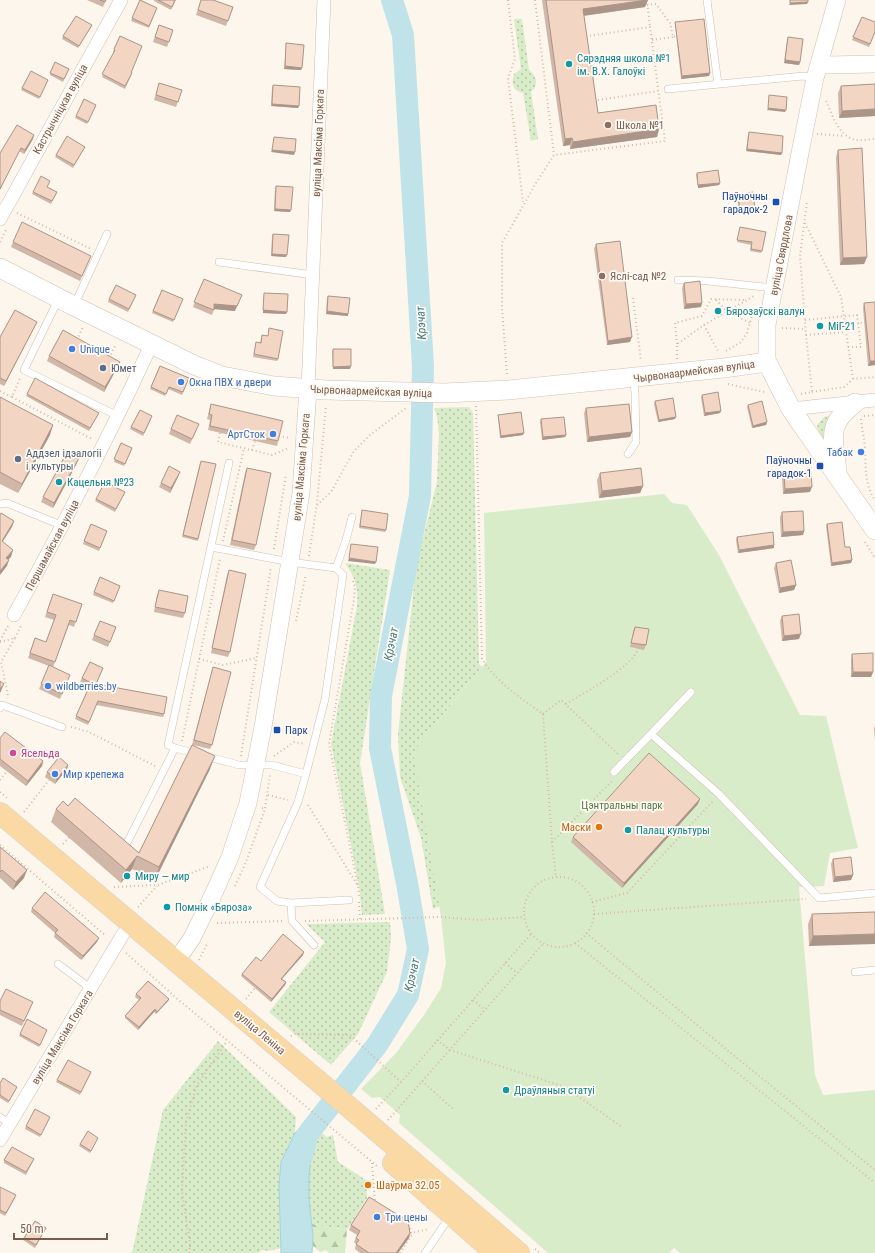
<svg xmlns="http://www.w3.org/2000/svg" width="875" height="1253" font-family="'Roboto Condensed',sans-serif">
<defs>
<pattern id="grass-dots" width="8" height="8" patternUnits="userSpaceOnUse"><rect width="8" height="8" fill="#d8ecc9"/><path d="M2 2h.1M6 6h.1" fill="none" stroke="#b4c2a5" stroke-width="1.8" stroke-linecap="round"/></pattern>
<pattern id="forest-firs" width="22" height="20" patternUnits="userSpaceOnUse"><rect width="22" height="20" fill="#d8ecc9"/><path d="M5 1l3.5 6h-7zM16 11l3.5 6h-7z" fill="#b4c2a5"/></pattern>
</defs>
<rect width="100%" height="100%" fill="#fdf6ec"/>
<!-- grass -->
<path fill="url(#grass-dots)" d="M514,19H522L529,70C537,76 539,85 531,92L538,139L531,141L523,93C513,91 511,84 514,74L521,69Z
M469,407L473,413L479,664L482,667L437,722L462,895L433,909L421,838L400,777L398,734L416,567L437,482L439,433L437,416L434,408Z
M832,415L827,442H822L817,426C821,419 824,416 832,415Z
M345,563L390,570L360,763L385,914L362,915L359,886L331,744L357,606C358,587 356,579 345,563Z
M390,922L391,937L387,972L358,1034L331,1065L269,1012L325,942L306,924Z
M218,1041L296,1117L295,1133L281,1162L279,1185L281,1248L268,1251L262,1250L258,1253H131L133,1249L163,1110Z
M317,1128L326,1137L333,1135L338,1162L366,1180L367,1198L347,1230L312,1224L309,1200V1176L313,1135Z"/>
<!-- forest -->
<path fill="url(#forest-firs)" d="M312,1224L347,1230L345,1253H329L326,1250L320,1252L313,1246V1235Z"/>
<!-- park -->
<path fill="#d8ecc9" d="M664,494L672,503L687,505L719,555L800,715L826,716L858,848L830,853L824,886L799,887L815,1075L823,1095L875,1090V1253H680L674,1248L669,1253H548L399,1123L400,1115L380,1097L372,1098L361,1089L396,1053L424,1015L441,988L446,963L441,917L413,752L486,662L484,513Z"/>
<!-- water -->
<path fill="#bfe3e8" stroke="#a5d3da" d="M300,1128H307L313,1135L309,1176V1200L313,1235L312,1253H281L279,1185L281,1162L295,1133Z"/>
<g fill="none" stroke-linecap="round" stroke-linejoin="round">
<!-- river -->
<path stroke="#bfe3e8" stroke-width="22" d="M301,1159L307,1135L377,1045L408,995L418,949L407,883L380,748L381,696L420,496L423,366L403,35L392,0"/>
<!-- service casing -->
<g stroke="#d1beb0" stroke-width="8">
<path id="service" d="M707,0L718,84
M668,89L803,76L815,78
M219,262L313,275
M678,280L708,281L774,288
M59,298L24,370L118,416
M74,306L107,234
M628,454L636,442L635,392L633,378
M0,504L7,503L63,526
M211,547L290,562L336,568L343,575L325,699L306,774
M336,568L346,540L352,517
M0,708L2,705L62,727
M651,734L691,692
M175,748L239,765H272L306,774L298,802L260,887L277,901L291,903L349,900
M614,772L651,734L719,794L819,898L875,893
M120,841L126,845L175,748L168,745L229,463
M291,903L292,921L314,945
M58,964L90,988
M855,972L875,970
M0,1117L10,1124
M425,1253L451,1215"/>
</g>
<!-- minor casing -->
<g stroke="#d1beb0" stroke-width="14">
<path id="minor" d="M0,219L121,0
M308,389L324,0
M791,409L875,400
M14,615C63,526 109,437 151,345
M0,1140L123,934"/>
</g>
<!-- tertiary casing -->
<g stroke="#d1beb0" stroke-width="18">
<path id="tertiary" d="M819,63L828,65L875,64
M767,362V325L801,148L815,78L837,0
M176,961L192,938L213,895L230,857L248,803L263,727L301,493L308,389"/>
</g>
<!-- secondary casing -->
<g stroke="#d6c0b0" stroke-width="20">
<path id="secondary" d="M0,268L74,306L194,365L222,376L274,386L326,390L445,393L508,390L724,368L767,362L791,409L875,530
M837,472C836,459 831,439 835,427C838,417 847,409 855,403"/>
</g>
<!-- primary casing -->
<g stroke="#dad1cd" stroke-width="22">
<path id="primary" d="M0,813L356,1113L519,1253
M393,1163L495,1253"/>
</g>
<!-- path -->
<path stroke="#d9b8a5" stroke-width="2" stroke-dasharray="1 3" stroke-linecap="butt" d="M508,0L515,59L508,78L523,202
M535,0L554,155
M647,0L650,27
M647,5L656,4L670,23L673,37L676,36
M652,40L673,37
M598,100L658,91
M826,101C833,116 838,136 856,140C862,141 869,139 875,139
M817,134L845,136
M17,213L91,249
M805,223L841,297L853,379
M0,242L6,230
M633,298L641,361
M716,300L728,312L750,323
M805,320L857,315L858,323
M704,325L719,353
M782,328L806,329
M806,335L846,332
M77,340L83,327
M677,344L675,323L702,316L711,299L745,300
M848,347H861L858,323H864
M726,351L741,342L747,333L754,309
M109,358L116,344
M677,359V344L704,325L754,296
M507,374L502,308V243L536,183L554,155L665,141L650,27L588,36
M728,384L764,392
M0,391L12,397L20,378
M812,392L844,387L853,379L875,377
M801,394L812,392L806,335L800,256L807,201
M12,397L92,439
M476,406L482,659C496,682 522,699 543,714L552,842L556,877
M864,416L875,415
M861,419C862,429 864,438 865,448C866,466 864,484 875,500
M220,433L218,442L272,455L289,448
M279,436L290,438
M252,450L255,441
M317,505L331,492L354,451L370,435L406,408
M223,541L244,448
M865,542L875,558
M274,549L286,474
M309,556L317,503L326,405
M353,581L355,587L354,599L329,744L358,886
M296,621L306,574
M15,638L21,626
M0,641L8,626
M0,642L15,638L1,662L8,696L7,698
M199,659L223,665L256,658
M566,704C584,693 631,668 638,649
M543,714L561,700L619,755
M71,727L89,732L155,766
M182,741L220,559
M241,756L271,567
M274,756L294,742L305,744
M0,780L7,771
M0,792L7,798
M268,795L288,800
M308,805L358,886L359,896
M262,808L265,809L270,775
M24,812L49,780
M552,842L612,781
M63,844L70,836
M0,845L106,936
M524 912a35 35 0 1 1 70 0a35 35 0 1 1-70 0Z
M235,886L246,862L265,809
M114,887L158,885L210,866
M359,902L360,919
M592,902L627,893L714,800
M138,907L157,886
M594,914L806,899
M305,921L441,917L479,920L524,917
M217,923L283,921
M586,933L737,1058L875,1170
M575,943L875,1183
M126,953L174,996L377,1166
M199,960L207,944
M505,963L517,973
M246,999L255,988
M473,1000L485,1010
M291,1036L295,1034L350,1035L401,1082
M437,1040L450,1050L565,1087L622,1127
M422,1081L454,1110
M376,1109L401,1082L531,934
M388,1120L543,944
M372,1163L375,1202
M408,1225L410,1227L411,1233L429,1229
M535,1249L540,1253
M189,1253L190,1244L182,1191L186,1122L197,1085L227,1041
M400,1253L411,1236V1233"/>
<!-- service -->
<use href="#service" stroke="#fff" stroke-width="7"/>
<!-- minor -->
<use href="#minor" stroke="#fff" stroke-width="13"/>
<!-- tertiary -->
<use href="#tertiary" stroke="#fff" stroke-width="17"/>
<!-- secondary -->
<use href="#secondary" stroke="#fff" stroke-width="19"/>
<!-- primary -->
<use href="#primary" stroke="#fbd9a5" stroke-width="21"/>
</g>
<!-- wall -->
<path fill="#d1b7a8" d="M87,0H106L103,7Z
M140,0L157,8L149,28L131,21Z
M154,0H176L171,10L154,1Z
M201,0L233,7L226,26L196,15Z
M542,0H648L645,7L584,16L598,113L659,129L657,137L570,149V145L563,146Z
M862,17L875,32L869,47L852,40Z
M675,22L710,73L709,76L681,79L675,24Z
M92,25L78,48L62,39L63,36Z
M159,25L173,30L167,47L153,42Z
M120,36L131,73V76L125,89L102,77L114,52H113L114,49Z
M788,37L800,62L799,65L784,63L787,40Z
M286,43L302,68L301,70L284,69L286,46Z
M55,62L69,69L63,82L50,75Z
M48,80L39,99L21,90L22,88Z
M159,83L182,90L176,107L154,100Z
M875,84V116L839,118L838,93L841,86Z
M273,85L298,108L271,106L272,88Z
M96,105L87,124L75,118L76,116Z
M749,132L782,153L781,155L746,151L748,135Z
M33,139L24,154L19,151L0,190V153Z
M85,147L73,168L55,157L56,155Z
M838,150L867,257L864,264L840,265L836,157Z
M697,173L720,183L719,185L698,188L696,175Z
M276,186L290,212L274,211L275,188Z
M47,187L57,192L51,204L32,194L33,192Z
M738,195L754,211L739,213L737,197Z
M740,227L762,251L761,253L750,251L751,245L737,242Z
M273,234L286,257L271,256L272,236Z
M13,242L89,261L80,281L11,247Z
M596,244L630,342L607,345L594,249Z
M204,279L235,311L214,309L212,315L193,307Z
M684,283L702,303L701,307L684,309L682,288Z
M162,290L183,299L173,322L152,313Z
M264,293L286,314L263,313L264,295Z
M136,295L128,312L108,302L109,299Z
M328,296L348,314V316L326,314L327,298Z
M864,303L875,365L868,366L863,308Z
M37,322L35,326L4,386L0,384V337Z
M269,328L278,359L277,361L253,357L256,342L260,343L262,335L268,336Z
M333,349L350,369H333L332,352Z
M49,356L120,362L118,366L104,392L47,361Z
M160,366L189,378L182,395L168,389L165,396L150,389Z
M27,394L99,413L89,431L26,396Z
M702,395L721,411L720,413L704,416L701,397Z
M0,397L50,435L18,493L0,484Z
M655,401L675,419L658,422L654,404Z
M211,404L278,441L277,446L208,430L210,420L207,419Z
M748,405L767,422L766,425L752,428L747,407Z
M586,408L632,432L630,437L587,442L584,413Z
M498,415L523,435L500,438L498,417Z
M151,419L143,436L130,429L131,427Z
M541,419L566,435L565,437L542,440L540,422Z
M171,429H197L190,444L169,434Z
M121,443L132,448L124,466L114,462Z
M77,463L53,508L41,502L43,497Z
M200,463L198,539V541L182,537Z
M247,468L256,545L254,550L230,545L245,473Z
M600,473L643,486L640,493L599,498L597,480Z
M784,473L810,492L783,494L782,478Z
M178,477L170,493L159,487L161,483Z
M125,492L115,512L95,501L96,499Z
M362,510L386,530L385,532L359,528Z
M782,512L804,531L803,535L781,537L780,517Z
M91,524L107,531L99,551L83,544Z
M827,524L845,547L852,560L851,563L831,566L826,526Z
M737,537L774,548L738,553L736,540Z
M776,563L796,585L794,590L779,593L774,568Z
M229,570L230,652L228,657L211,653L227,575Z
M100,577L120,586L113,603L93,595Z
M159,590L185,613L183,618L154,612L157,595Z
M53,594L82,604L74,627L69,625L53,667L68,679L60,699L39,689L49,666L28,658L35,638L46,642L54,620L45,617Z
M782,616L799,639L782,641L780,621Z
M100,621L116,627L108,647L92,640Z
M635,627L646,645L644,650L630,647L633,632Z
M852,654L873,672L871,677H851V659Z
M213,667L212,745L210,749L193,745L210,769L155,880L132,869L121,883L51,822L56,809L68,806L139,853L192,745Z
M102,671L96,684L164,714L163,717L96,705L88,725L75,719L89,686L80,682L82,678Z
M875,725V741L874,729Z
M0,738L43,761L42,766L26,786L0,766Z
M68,765L67,769L55,784L45,777L47,772Z
M698,804L622,888L571,842L573,837Z
M0,847L24,878L13,890L0,878Z
M833,859L853,875L851,880L833,882L831,864Z
M32,908L97,942L81,960L54,937L55,933L31,912Z
M875,912L809,946L808,924L812,914Z
M303,955L282,979L286,982L285,985L271,1002L241,976L242,974L261,961Z
M136,994L169,999L168,1001L156,1014L154,1012L138,1030L125,1018V1016L139,1000L135,997Z
M0,1001L33,1002L22,1026L0,1015Z
M47,1030L39,1047L19,1036L20,1034Z
M91,1072L80,1095L56,1082L57,1080Z
M0,1083L17,1087L8,1103L0,1098Z
M50,1117L40,1137L25,1129L26,1126Z
M98,1138L90,1153L79,1146L80,1144Z
M4,1160L33,1161L26,1175L4,1163Z
M0,1187L15,1198L5,1216L0,1213Z
M351,1225L410,1233L409,1238L398,1253H360L355,1249L356,1244L354,1242L357,1235L349,1230Z
M46,1228L35,1248L23,1240L24,1238Z"/>
<!-- shaded-wall -->
<path fill="#aa9588" d="M648,0L645,7L581,16L583,9Z
M808,2L807,4L789,5L790,3Z
M785,60L800,62L799,65L784,63Z
M285,66L302,68L301,70L284,69Z
M710,73L709,76L681,79L682,76Z
M272,104L299,106L298,108L271,106Z
M768,108L786,110L785,112L767,110Z
M875,109V116L839,118L842,111Z
M659,129L657,137L570,149L573,142Z
M34,135L33,139L24,154L25,150Z
M572,138L570,145L563,146L565,139Z
M747,149L782,153L781,155L746,151Z
M272,150L295,152L294,155L271,152Z
M720,183L719,185L698,188V185Z
M275,209L291,210L290,212L274,211Z
M755,209L754,211L739,213L740,211Z
M272,254L287,255L286,257L271,256Z
M867,257L864,264L840,265L843,258Z
M242,295L235,311L213,309L214,304Z
M702,303L701,307L684,309L686,304Z
M263,310L287,312L286,314L263,313Z
M327,311L348,314V316L326,314Z
M37,322L35,326L4,386L6,381Z
M632,337L630,342L607,345L608,341Z
M870,361H875V365L868,366Z
M120,362L118,366L104,392L105,387Z
M351,366L350,369H333V367Z
M721,411L720,413L704,416L705,413Z
M676,417L675,419L658,422L659,420Z
M767,422L766,425L752,428L753,426Z
M53,425L50,435L18,493L22,484Z
M632,432L630,437L587,442L589,437Z
M524,433L523,435L500,438L501,436Z
M566,435L565,437L542,440L543,437Z
M79,458L77,463L53,508L54,503Z
M180,472L178,477L170,493L171,488Z
M643,486L640,493L599,498L602,491Z
M812,487L810,492L783,494L785,489Z
M14,521L12,527L0,546L2,541Z
M804,531L803,535L781,537L783,532Z
M774,545V548L738,553L739,550Z
M13,550L11,557L4,564L6,558Z
M349,558L376,562L375,564L348,561Z
M9,560L7,566L0,575V571Z
M852,560L851,563L831,566L832,563Z
M796,585L794,590L779,593L780,588Z
M801,634L799,639L782,641L784,636Z
M853,672H873L871,677H851Z
M4,684L1,691L0,693V689Z
M215,756L210,769L155,880L159,867Z
M43,761L42,766L26,786L28,781Z
M68,765L67,769L55,784L57,779Z
M700,799L698,804L622,888L624,883Z
M137,856L132,869L121,883L126,870Z
M27,870L24,878L13,890L16,882Z
M853,875L851,880L833,882L835,877Z
M875,934V944L809,946L813,936Z
M99,938L97,942L81,960L83,956Z
M304,952L303,955L280,981L281,979Z
M286,982L285,985L271,1002L272,999Z
M169,999L168,1001L156,1014L157,1012Z
M155,1009L154,1012L138,1030L139,1027Z
M410,1233L409,1238L398,1253H396Z"/>
<!-- building -->
<path fill="#f3d5c3" stroke="#aa9588" d="M100,0H106L105,2Z
M140,0L157,8L149,26L132,18Z
M158,0H175L172,7Z
M201,0H213L233,7L228,21L198,10Z
M546,0H647L583,9L598,113L656,105L659,129L573,142L572,138L565,139Z
M790,0H808V2L790,3Z
M76,16L92,25L79,46L63,36Z
M862,17L875,22V32L870,44L853,37Z
M704,19L710,73L682,76L675,22Z
M159,25L173,30L169,42L155,37Z
M120,36L142,46L131,73H132L125,86L102,74L115,50L114,49Z
M788,37L803,39L800,62L785,60Z
M286,43L304,45L302,68L285,66Z
M55,62L69,69L64,79L50,73Z
M31,71L48,80L40,97L22,88Z
M159,83L182,90L178,102L156,95Z
M875,84V109L842,111L841,86Z
M273,85L300,87L299,106L272,104Z
M769,95L787,97L786,110L768,108Z
M84,99L96,105L88,122L76,116Z
M17,125L34,135L25,150L21,148L0,189V153Z
M749,132L783,136L782,153L747,149Z
M67,136L85,147L74,165L56,155Z
M274,137L296,139L295,152L272,150Z
M862,148L867,257L843,258L838,150Z
M718,170L720,183L698,185L697,173Z
M41,176L50,181L47,187L57,192L52,201L33,192Z
M276,186L293,187L291,210L275,209Z
M753,192L755,209L740,211L738,195Z
M22,222L91,256L82,276L13,242Z
M740,227L766,232L762,251L751,249L752,242L737,240Z
M273,234L289,235L287,255L272,254Z
M620,241L632,337L608,341L596,244Z
M204,279L242,295L237,306L214,304V310L194,302Z
M700,281L702,303L686,304L684,283Z
M116,285L136,295L129,309L109,299Z
M162,290L183,299L174,320L153,311Z
M264,293L288,294L287,312L263,310Z
M328,296L350,298L348,314L327,311Z
M875,302V361H870L864,303Z
M15,310L37,322L6,381L0,378V337Z
M269,328L283,331L278,359L254,354L256,342L261,343L262,335L268,336Z
M63,330L120,362L105,387L49,356Z
M333,349H351V366L333,367Z
M160,366L189,378L183,392L169,387L166,394L151,387Z
M35,378L99,413L90,428L27,394Z
M718,392L721,411L705,413L702,395Z
M0,397L53,425L22,484L0,472Z
M673,398L676,417L659,420L655,401Z
M762,401L767,422L753,426L748,405Z
M211,404L283,421L278,441L210,426L212,415L209,414Z
M629,404L632,432L589,437L586,408Z
M140,410L152,416L144,433L131,427Z
M521,412L524,433L501,436L498,415Z
M177,415L199,424L192,439L171,429Z
M564,417L566,435L543,437L541,419Z
M121,443L132,448L125,464L114,459Z
M67,452L79,458L54,503L43,497Z
M201,461L216,464L198,539L183,535Z
M169,466L180,472L171,488L161,483Z
M247,468L271,473L256,545L232,540Z
M641,468L643,486L602,491L600,473Z
M811,471L812,487L785,489L784,473Z
M105,482L125,492L116,509L96,499Z
M362,510L388,514L386,530L360,526Z
M803,511L804,531L783,532L782,512Z
M1,513L14,521L2,541L13,550L6,558L9,560L0,571V515Z
M842,522L845,547H850L852,560L832,563L827,524Z
M91,524L107,531L100,548L84,541Z
M773,532L774,545L739,550L737,537Z
M351,544L378,547L376,562L349,558Z
M791,560L796,585L780,588L776,563Z
M229,570L246,574L230,652L212,648Z
M100,577L120,586L114,601L94,592Z
M159,590L188,596L185,613L155,607Z
M53,594L82,604L76,622L70,620L55,662L30,653L35,638L46,642L56,615L47,612Z
M799,614L801,634L784,636L782,616Z
M100,621L116,627L110,642L94,635Z
M635,627L649,629L646,645L631,643Z
M873,653V672H853L852,654Z
M90,662L103,668L96,684L167,697L164,714L98,701L89,722L76,716L91,683L82,678Z
M49,665L70,675L62,694L41,684Z
M213,667L231,672L212,745L194,740Z
M0,681L4,684L0,689Z
M5,732L43,761L28,781L0,759V738Z
M192,745L215,756L159,867L137,856L126,870L56,809L63,801L68,806L75,798L139,853Z
M649,753L700,799L624,883L573,837Z
M59,757L68,765L57,779L47,772Z
M0,847L27,870L16,882L2,870L0,872Z
M851,857L853,875L835,877L833,859Z
M45,892L99,938L83,956L55,933L58,930L32,908Z
M875,912V934L813,936L812,914Z
M283,934L304,952L281,979L286,982L272,999L242,974L256,957L261,961Z
M148,981L169,999L157,1012L155,1009L139,1027L125,1016L141,998L136,994Z
M6,989L33,1002L24,1021L0,1010V1001Z
M27,1019L47,1030L40,1045L20,1034Z
M68,1060L91,1072L81,1092L57,1080Z
M3,1078L17,1087L9,1101L0,1095V1083Z
M35,1109L50,1117L41,1135L26,1126Z
M88,1131L98,1138L91,1151L80,1144Z
M12,1147L34,1159L26,1172L4,1160Z
M0,1187L16,1195L6,1213L0,1210Z
M369,1197L408,1221L410,1233L396,1253H369L356,1244L359,1240L356,1238L360,1231L351,1225Z
M35,1221L46,1228L36,1245L24,1238Z"/>
<!-- markers -->
<g fill="#0f9aa8" stroke="#fffaf3" stroke-width="1.5">
<circle cx="569" cy="64" r="4"/>
<circle cx="718" cy="311" r="4"/>
<circle cx="820" cy="326" r="4"/>
<circle cx="59" cy="482" r="4"/>
<circle cx="628" cy="830" r="4"/>
<circle cx="127" cy="876" r="4"/>
<circle cx="167" cy="907" r="4"/>
<circle cx="506" cy="1090" r="4"/>
</g>
<g fill="#8d6e63" stroke="#fffaf3" stroke-width="1.5">
<circle cx="608" cy="125" r="4"/>
<circle cx="602" cy="276" r="4"/>
</g>
<g fill="#1a4fb4" stroke="#fffaf3" stroke-width="1.5">
<rect x="772" y="198" width="8" height="8" rx="2"/>
<rect x="816" y="462" width="8" height="8" rx="2"/>
<rect x="273" y="726" width="8" height="8" rx="2"/>
</g>
<g fill="#3f7fe0" stroke="#fffaf3" stroke-width="1.5">
<circle cx="72" cy="349" r="4"/>
<circle cx="181" cy="382" r="4"/>
<circle cx="273" cy="434" r="4"/>
<circle cx="861" cy="452" r="4"/>
<circle cx="48" cy="686" r="4"/>
<circle cx="55" cy="774" r="4"/>
<circle cx="377" cy="1217" r="4"/>
</g>
<g fill="#5c6f8a" stroke="#fffaf3" stroke-width="1.5">
<circle cx="103" cy="368" r="4"/>
<circle cx="18" cy="459" r="4"/>
</g>
<circle fill="#d1479c" stroke="#fffaf3" stroke-width="1.5" cx="13" cy="753" r="4"/>
<g fill="#e8710a" stroke="#fffaf3" stroke-width="1.5">
<circle cx="599" cy="827" r="4"/>
<circle cx="368" cy="1185" r="4"/>
</g>
<g text-anchor="middle" stroke-width="3.5" stroke-linejoin="round" paint-order="stroke">
<!-- culture labels -->
<g font-size="11" fill="#0d838f" stroke="#fffaf3" text-anchor="start">
<text x="577" y="62">Сярэдняя школа №1<tspan x="577" dy="13">ім. В.Х. Галоўкі</tspan></text>
<text x="726" y="315">Бярозаўскі валун</text>
<text x="828" y="330">МіГ-21</text>
<text x="67" y="486">Кацельня №23</text>
<text x="636" y="834">Палац культуры</text>
<text x="135" y="880">Миру — мир</text>
<text x="175" y="911">Помнік «Бяроза»</text>
<text x="514" y="1094">Драўляныя статуі</text>
</g>
<!-- street labels -->
<g font-size="11" fill="#7a5c4d" stroke="#fffaf3">
<text transform="translate(60 109) rotate(-61)" y="4">Кастрычніцкая вуліца</text>
<text transform="translate(318 143) rotate(-88)" y="4">вуліца Максіма Горкага</text>
<text transform="translate(781 255) rotate(-79)" y="4">вуліца Свярдлова</text>
<text transform="translate(694 371) rotate(-7)" y="4">Чырвонаармейская вуліца</text>
<text transform="translate(371 391) rotate(2)" y="4">Чырвонаармейская вуліца</text>
<text transform="translate(301 467) rotate(-85)" y="4">вуліца Максіма Горкага</text>
<text transform="translate(52 545) rotate(-62)" y="4">Першамайская вуліца</text>
<text transform="translate(260 1032) rotate(40)" y="4">вуліца Леніна</text>
<text transform="translate(62 1037) rotate(-59)" y="4">вуліца Максіма Горкага</text>
</g>
<!-- education labels -->
<g font-size="11" fill="#785e54" stroke="#fffaf3" text-anchor="start">
<text x="616" y="129">Школа №1</text>
<text x="610" y="280">Яслі-сад №2</text>
</g>
<!-- transit labels -->
<g font-size="11" fill="#164399" stroke="#fffaf3" text-anchor="end">
<text x="768" y="200">Паўночны<tspan x="768" dy="13">гарадок-2</tspan></text>
<text x="812" y="464">Паўночны<tspan x="812" dy="13">гарадок-1</tspan></text>
<text x="285" y="734" text-anchor="start">Парк</text>
</g>
<!-- shop labels -->
<g font-size="11" fill="#366cbe" stroke="#fffaf3" text-anchor="start">
<text x="80" y="353">Unique</text>
<text x="189" y="386">Окна ПВХ и двери</text>
<text x="265" y="438" text-anchor="end">АртСток</text>
<text x="853" y="456" text-anchor="end">Табак</text>
<text x="56" y="690">wildberries.by</text>
<text x="63" y="778">Мир крепежа</text>
<text x="385" y="1221">Три цены</text>
</g>
<!-- service labels -->
<g font-size="11" fill="#4e5e75" stroke="#fffaf3" text-anchor="start">
<text x="111" y="372">Юмет</text>
<text x="26" y="457">Аддзел ідэалогіі<tspan x="26" dy="13">і культуры</tspan></text>
</g>
<!-- hotel labels -->
<g font-size="11" fill="#b23c85" stroke="#fffaf3" text-anchor="start">
<text x="21" y="757">Ясельда</text>
</g>
<!-- park labels -->
<g font-size="11" fill="#537a41" stroke="#fffaf3">
<text x="622" y="809">Цэнтральны парк</text>
</g>
<!-- food labels -->
<g font-size="11" fill="#c56008" stroke="#fffaf3" text-anchor="end">
<text x="591" y="831">Маски</text>
<text x="376" y="1189" text-anchor="start">Шаўрма 32.05</text>
</g>
<!-- water labels -->
<g font-size="12" font-style="italic" fill="#437c86" stroke="#fffaf3">
<text transform="translate(421 323) rotate(-93)" y="4">Крэчат</text>
<text transform="translate(391 644) rotate(-79)" y="4">Крэчат</text>
<text transform="translate(412 975) rotate(-77)" y="4">Крэчат</text>
</g>
</g>
<!-- scale -->
<path d="M14 1233v6h93v-6" fill="none" stroke="#7a5c4d" stroke-width="2"/>
<text x="20" y="1233" font-size="12" fill="#7a5c4d" stroke="#fffaf3" stroke-width="3" paint-order="stroke">50 m</text>
</svg>
